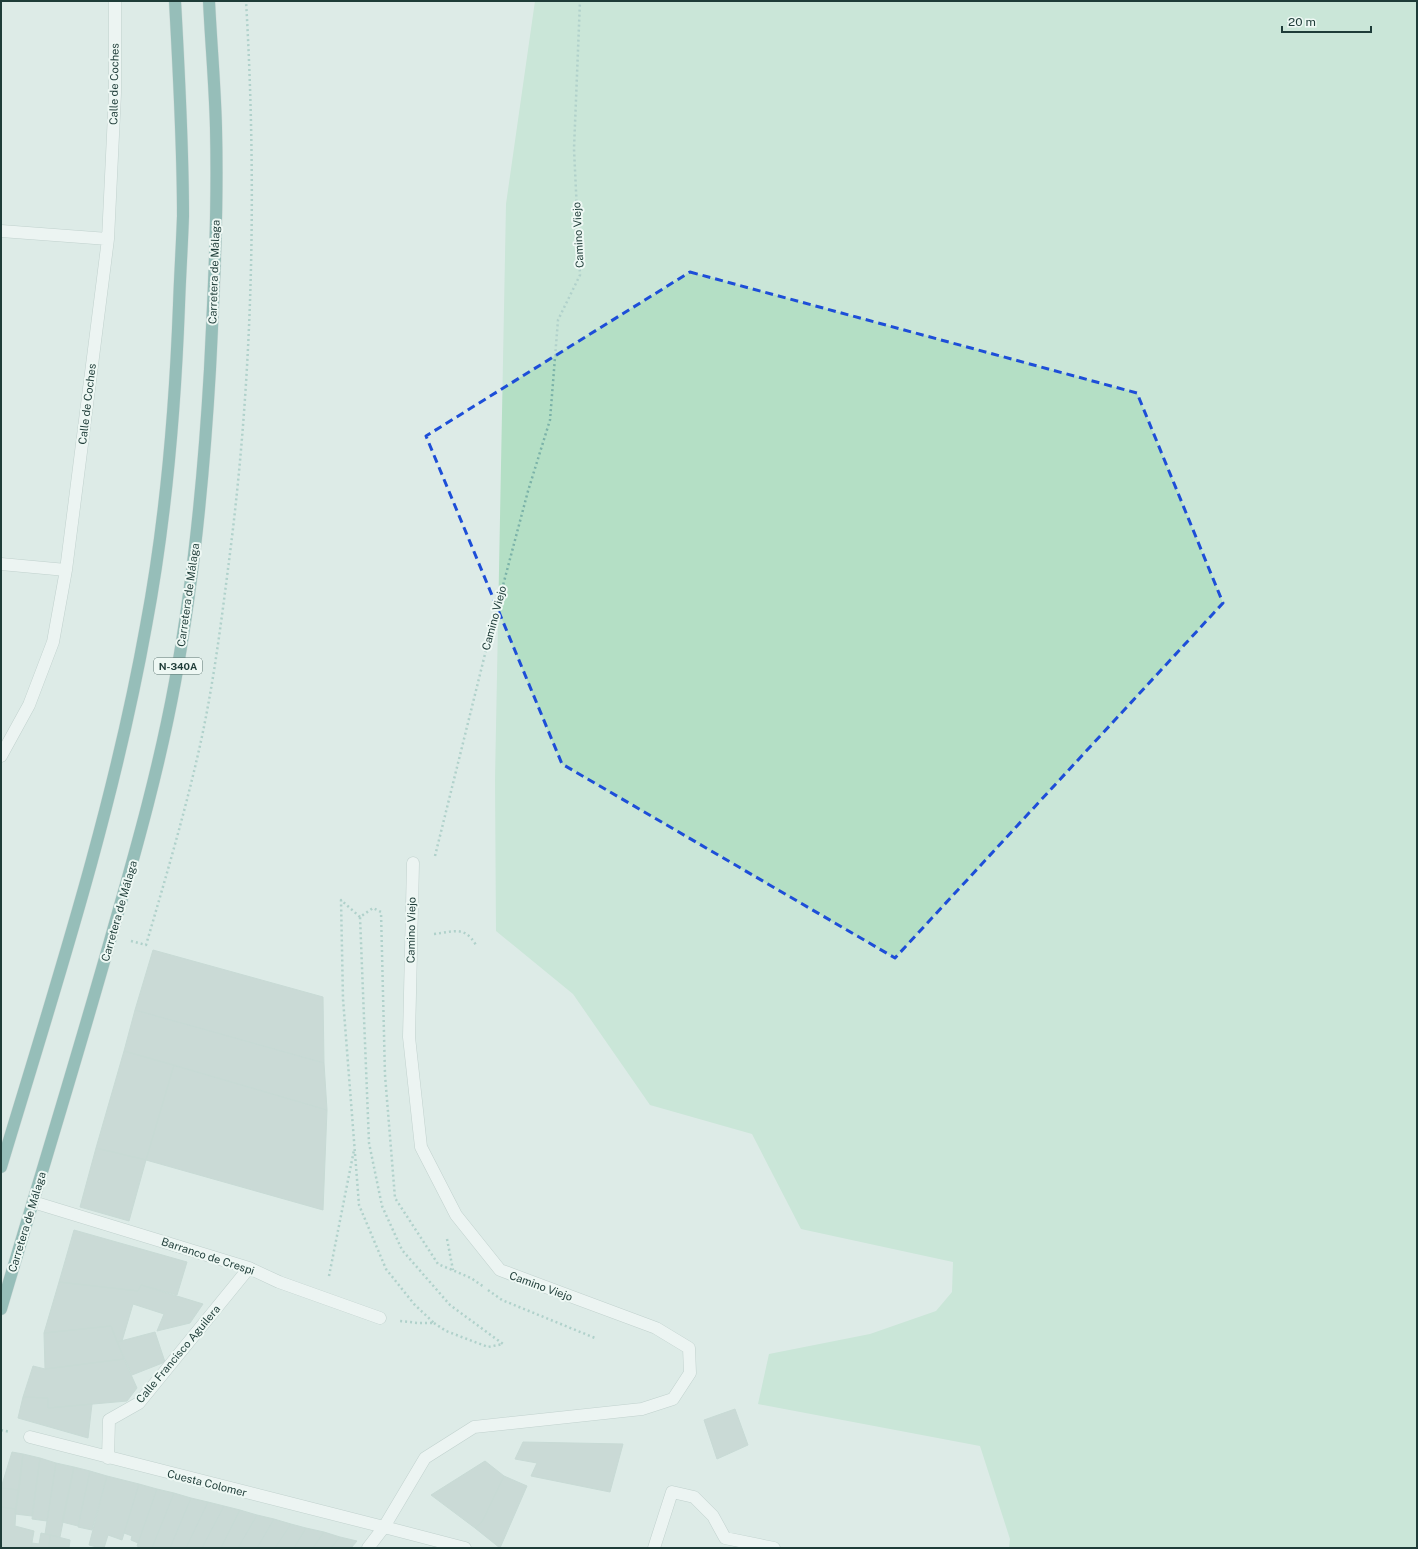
<svg xmlns="http://www.w3.org/2000/svg" width="1418" height="1549" font-family="'Public Sans',sans-serif">
<rect width="100%" height="100%" fill="#ddebe7"/>
<!-- green -->
<path fill="#b4dfc5" d="M535,1H1417V1548H1009L1010,1539L980,1446L758,1404L769,1354L870,1334L936,1311L952,1292L953,1262L801,1229L752,1134L650,1105L573,994L496,931L495,780L506,204Z"/>
<!-- building -->
<path fill="#b3c6c0" stroke="#afc5bf" d="M153,950L323,997L324,1063L135,1010Z
M135,1010L324,1063L327,1110L124,1051Z
M124,1051L174,1065L146,1160L96,1148Z
M174,1065L327,1110L323,1210L146,1160Z
M96,1148L146,1160L129,1221L80,1207Z
M74,1230L187,1262L177,1295L141,1285L138,1291L59,1282Z
M59,1282L138,1291L141,1285L203,1304L190,1323L157,1331L164,1314L133,1304L122,1341L117,1342L111,1326L44,1333Z
M111,1326L124,1359L45,1369L44,1333Z
M155,1332L165,1362L132,1375L117,1342Z
M124,1359L137,1388L127,1401L48,1408V1398L23,1397L33,1366L45,1369Z
M23,1397L48,1398V1408L92,1404L88,1438L18,1418Z
M735,1409L748,1445L717,1459L704,1420Z
M523,1442L623,1444L610,1492L531,1476L537,1463L515,1459Z
M12,1452L23,1454L19,1490L1,1488Z
M23,1454L40,1458L32,1516L15,1514Z
M40,1458L56,1463L47,1521L32,1519Z
M485,1461L504,1476L482,1522L475,1528L431,1495Z
M56,1463L74,1467L60,1537L45,1534Z
M74,1467L90,1471L78,1526L62,1522Z
M90,1471L107,1476L92,1530L78,1527Z
M107,1476L139,1484L122,1540L108,1535L104,1548H101L89,1545Z
M504,1476L527,1486L500,1548L475,1528L482,1522Z
M139,1484L157,1489L138,1543L131,1540L132,1536L124,1533Z
M1,1488L19,1490L16,1509L1,1507Z
M157,1489L174,1493L152,1548H143L137,1546Z
M174,1493L191,1498L170,1548H152Z
M191,1498L208,1502L186,1548H170Z
M208,1502L224,1506L202,1548H186Z
M224,1506L240,1510L221,1548H202Z
M1,1507L16,1509L15,1526L34,1531L31,1548H1Z
M240,1510L257,1515L238,1548H221Z
M257,1515L274,1519L257,1548H238Z
M274,1519L291,1524L275,1548H257Z
M291,1524L306,1528L294,1548H275Z
M306,1528L324,1532L313,1548H294Z
M324,1532L340,1537L331,1548H313Z
M41,1533L50,1535L49,1548H31L32,1543L39,1544Z
M50,1535L70,1540L69,1548H49Z
M340,1537L357,1541L351,1548H331Z"/>
<g fill="none" stroke-linecap="round" stroke-linejoin="round">
<!-- minor casing -->
<g stroke="#a0b3af" stroke-width="13">
<path id="minor" d="M1,231L108,239
M1,564L66,570
M1,756L29,705L53,642L66,570L108,239L115,93V1
M33,1202L249,1268L279,1282L380,1318
M30,1437L384,1527L425,1458L474,1427L642,1409L673,1399L690,1373L689,1348L656,1328L500,1270L456,1215L421,1147L409,1037L413,863
M108,1458L109,1420L139,1403L249,1268
M654,1548L672,1492L694,1497L713,1516L725,1538L774,1548"/>
</g>
<!-- tertiary casing -->
<g stroke="#a0b3af" stroke-width="13">
<path id="tertiary" d="M368,1548L384,1527L465,1548"/>
</g>
<!-- trunk casing -->
<g stroke="#c0c8c7" stroke-width="13">
<path id="trunk" d="M1,1167C55,988 113,810 146,626C166,520 175,412 179,305C180,275 182,246 183,216C183,144 179,73 175,1
M1,1309C39,1180 79,1052 115,923C138,843 160,764 175,682C194,579 204,474 210,369C214,289 218,209 216,128C215,86 211,43 209,1"/>
</g>
<!-- path -->
<path stroke="#7bb2a8" stroke-width="2.5" stroke-dasharray="2 3" stroke-linecap="butt" d="M435,856L488,642L528,491L550,420L558,320L580,275L574,149L580,1
M360,917L341,900L343,999L359,1205L386,1269L414,1304L434,1323H418L400,1321
M434,934C454,932 464,925 476,945
M131,941L146,945C165,880 184,816 199,750C213,688 221,624 229,561C253,375 257,188 246,1
M447,1239L453,1270
M329,1276L354,1150
M488,1290L502,1300L595,1338
M434,1323L446,1331L488,1347L503,1344L450,1305L402,1250L382,1206L369,1143L360,917L373,908L381,912L385,1075L395,1198L438,1264L471,1278L484,1287
M1,1430L10,1432"/>
<!-- minor -->
<use href="#minor" stroke="#fff" stroke-width="12"/>
<!-- tertiary -->
<use href="#tertiary" stroke="#fff" stroke-width="12"/>
<!-- trunk -->
<use href="#trunk" stroke="#428881" stroke-width="12"/>
</g>
<!-- marked area -->
<path d="M0 0H1418V1549H0ZM690,272L1137,393L1223,603L895,958L562,764L426,436Z" fill="#ddebe7" fill-opacity=".55" fill-rule="evenodd"/>
<path fill="none" stroke="#1d4ed8" stroke-width="3" stroke-dasharray="8 5" stroke-linejoin="round" d="M690,272L1137,393L1223,603L895,958L562,764L426,436Z"/>
<g text-anchor="middle" stroke-width="4" stroke-linejoin="round" paint-order="stroke">
<!-- shield labels -->
<rect fill="#eef8f4" stroke="#5c7470" stroke-width="1" x="154" y="658" width="48" height="16" rx="3"/>
<g font-size="10" font-weight="bold" fill="#1e3c38">
<text x="178" y="670">N-340A</text>
</g>
<!-- street labels -->
<g font-size="11" fill="#1e3c38" stroke="#eef8f4">
<text transform="translate(114 84) rotate(-89)" y="4">Calle de Coches</text>
<text transform="translate(578 235) rotate(-93)" y="4">Camino Viejo</text>
<text transform="translate(214 272) rotate(-88)" y="4">Carretera de Málaga</text>
<text transform="translate(87 404) rotate(-83)" y="4">Calle de Coches</text>
<text transform="translate(188 595) rotate(-82)" y="4">Carretera de Málaga</text>
<text transform="translate(494 618) rotate(-75)" y="4">Camino Viejo</text>
<text transform="translate(119 911) rotate(-74)" y="4">Carretera de Málaga</text>
<text transform="translate(411 930) rotate(-89)" y="4">Camino Viejo</text>
<text transform="translate(27 1222) rotate(-73)" y="4">Carretera de Málaga</text>
<text transform="translate(208 1256) rotate(18)" y="4">Barranco de Crespi</text>
<text transform="translate(541 1286) rotate(20)" y="4">Camino Viejo</text>
<text transform="translate(178 1354) rotate(-50)" y="4">Calle Francisco Aguilera</text>
<text transform="translate(207 1483) rotate(14)" y="4">Cuesta Colomer</text>
</g>
</g>
<!-- border -->
<rect width="1418" height="1549" fill="none" stroke="#1e3c38" stroke-width="4"/>
<!-- scale -->
<path d="M1282 26v6h89v-6" fill="none" stroke="#1e3c38" stroke-width="2"/>
<text x="1288" y="26" font-size="12" fill="#1e3c38" stroke="#eef8f4" stroke-width="3" paint-order="stroke">20 m</text>
</svg>
